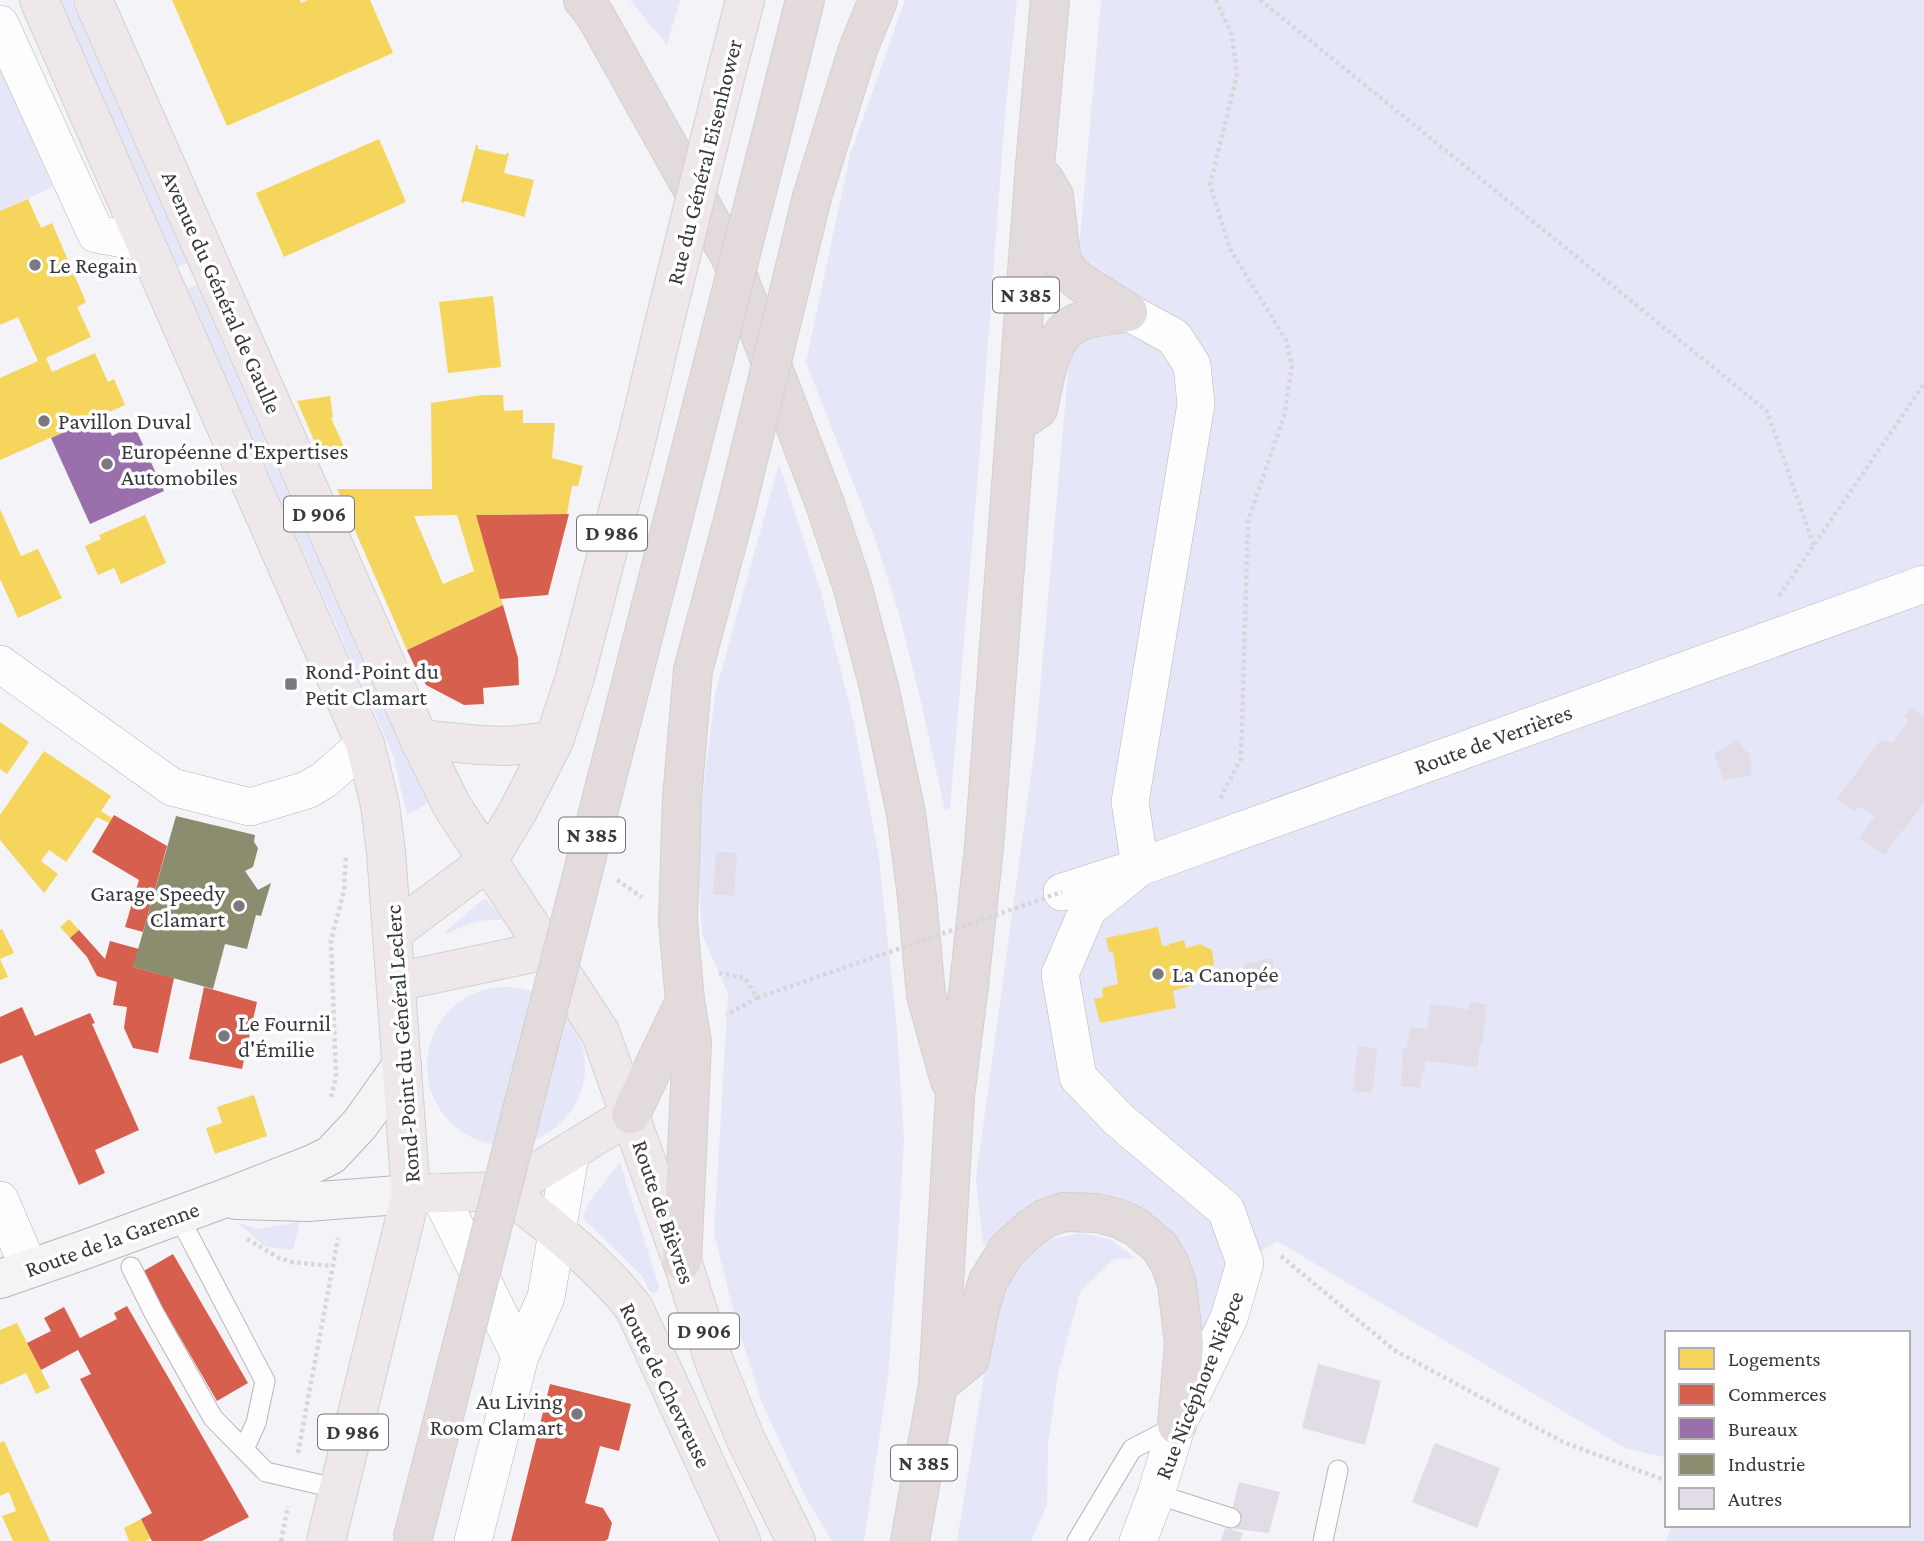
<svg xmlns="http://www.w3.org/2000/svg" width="1924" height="1541" font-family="'Crimson Pro',serif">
<rect width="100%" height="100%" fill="#f3f3f8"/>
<!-- green -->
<path fill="#e6e6f9" d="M60,0H71L187,263L178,267Z
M630,0H680L667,45Z
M905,0H1017L1005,115L980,450L950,808L945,810L921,702L899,614L875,539L806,362L850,155Z
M1101,0H1924V1541H1666L1672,1525H1908V1333H1667V1458L1625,1448L1277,1241L1234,1270L1195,1362L1196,1301L1191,1260L1138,1205L1090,1197L1043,1204L983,1246L976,1178L1035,746Z
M0,67L53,187L0,211Z
M196,285L391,725L428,803L407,815L394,758L382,729L187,289Z
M779,464L821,592L854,723L879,858L897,1029L904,1140L898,1239L888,1378L864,1541H832L806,1498L762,1403L736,1321L714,1233L728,994L702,934L697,843L715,694Z
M483,899H486L501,918L500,920C482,918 464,925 448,933L445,932Z
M427 1066a79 79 0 1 1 158 0a79 79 0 1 1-158 0Z
M620,1162L659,1287L657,1292L653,1293L649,1291L643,1277L583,1218L588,1204Z
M236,1222L258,1229L300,1222L293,1250L266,1247Z
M1080,1233L1110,1239L1135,1258L1114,1259L1080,1292L1058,1374L1048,1444L1047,1505L1031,1541H957L996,1302L1028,1252L1052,1239Z"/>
<!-- homes -->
<path fill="#f6d55c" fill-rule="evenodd" d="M172,0H300L301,3L308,0H370L393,53L227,126Z
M379,139L406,202L284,257L256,193Z
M476,145H478V149L506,155L507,153H509L504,173L534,180L524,218L522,216L465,201L464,203L461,202Z
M28,199L41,228L52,223L86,302L77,307L91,337L46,358L52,372L95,353L108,382L114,379L125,405L0,460V378L38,361L18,317L0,325V211Z
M493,296L501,367L448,373L439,302Z
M483,395H503L504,411L523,410V423H555L552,458L583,466L578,486H572L567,514L476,515L503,605L407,650L337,489H432L431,403ZM457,515L474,571L443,584L414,516Z
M330,396L333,417L331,418L345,449L322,459L297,401Z
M0,509L21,556L38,549L62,598L18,618L0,579Z
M145,515L166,563L121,584L114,568L98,575L85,546L101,539L99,535Z
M0,722L29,742L7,774L0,769Z
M44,751L111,796L101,811L112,818L109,823L97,817L66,862L49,850L41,861L58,874L44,893L0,840V815Z
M69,919L79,930L70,938L60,927Z
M1158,927L1162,946H1169V944L1184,940L1186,948L1200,944L1212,950L1214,964L1207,973L1193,975L1194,985L1173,991L1176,1008L1100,1023L1094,999L1103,997L1102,988L1118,984L1113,951L1109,952L1106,938Z
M2,929L14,953L0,959L8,977L0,980V930Z
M254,1095L267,1136L215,1154L206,1128L222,1123L217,1107Z
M17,1323L50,1388L36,1394L26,1373L0,1385V1330Z
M4,1441L50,1541H13L2,1516L16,1511L9,1492L0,1496V1443Z
M141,1519L151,1538L145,1541H129L124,1528Z"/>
<!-- shops -->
<path fill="#d6604d" d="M569,514L548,595L500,599L476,515Z
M503,605L518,658L519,685L483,688L484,704L464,705L426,685L423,679L421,680L407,650Z
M114,815L167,846L143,932L125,927L139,880L92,852Z
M79,930L105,959L110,941L139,949L133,967L174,978L158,1053L133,1048L124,1028L127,1007L113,1005L117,982L97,976L87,957L70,938Z
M204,987L257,1002L242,1069L189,1059Z
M22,1007L35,1036L90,1013L95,1023L92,1024L139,1130L95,1150L105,1173L79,1185L22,1055L0,1064V1017Z
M173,1254L248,1383L217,1401L142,1272Z
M127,1306L249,1517L202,1541H152L141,1519L152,1513L80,1379L91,1374L78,1350L41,1370L27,1343L51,1331L44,1318L64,1307L80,1338L117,1319L114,1313Z
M550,1384L631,1404L619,1451L600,1446L585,1503L603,1508L612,1523L608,1539L605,1541H511Z"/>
<!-- offices -->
<path fill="#9970ab" d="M102,415L112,436L134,425L164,491L90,524L51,438Z"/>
<!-- industry -->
<path fill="#8c8c6e" d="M176,816L255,835L254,842L258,848L253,867L245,871L258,890L271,883L261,916L256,915L247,949L225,944L213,989L133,967Z"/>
<!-- building -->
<path fill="#e1dce5" d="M1911,708L1924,717V803L1884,855L1859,838L1875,816L1861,806L1855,811L1837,799L1879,742L1886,740L1892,744L1909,720L1904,716Z
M1737,741L1748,753L1752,765L1750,776L1723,780L1714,753Z
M716,852L737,853L734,896L713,894Z
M1272,958L1277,987L1249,992L1243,964Z
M1470,1002L1487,1005L1482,1044H1480L1477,1067L1426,1061L1424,1071H1422L1420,1088L1401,1086L1403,1048H1407L1410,1027L1427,1029L1431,1004L1469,1010Z
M1358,1046L1377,1048L1372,1093L1353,1091Z
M1318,1364L1381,1381L1365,1445L1302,1428Z
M1435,1443L1500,1468L1477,1528L1412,1502Z
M1239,1482L1280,1492L1269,1533L1235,1529L1239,1512L1232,1510Z
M1225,1528L1243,1533L1240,1541H1221Z"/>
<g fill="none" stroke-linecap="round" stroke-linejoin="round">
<!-- lane casing -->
<g stroke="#b6b6ba" stroke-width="21">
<path id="lane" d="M178,1215L265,1381L256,1423L244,1449
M131,1267L154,1313L213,1418L266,1472L339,1489
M1156,1494L1231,1518
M1077,1541L1132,1449L1176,1426
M1323,1541L1338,1470"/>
</g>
<!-- street casing -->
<g stroke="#b6b6ba" stroke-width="38">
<path id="street" d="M0,24L96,234L146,243
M1128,312L1174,337L1192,365L1196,404L1130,802L1140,867L1088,909L1060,974L1078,1077L1118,1119L1226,1210L1245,1263L1229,1318L1177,1425L1156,1494L1138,1541
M0,664L172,787L250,807L307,790L324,780L365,744
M1062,892L1140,867L1924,584
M438,1192L520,1356
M0,1200L29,1268
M473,1541L520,1356L546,1297L571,1150"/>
</g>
<!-- secondary casing -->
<g stroke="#b6b6ba" stroke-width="40">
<path id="secondary" d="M236,1200L307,1202L411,1194
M0,1279L81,1251L223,1199L313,1164L331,1155L360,1124L402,1065"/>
</g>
<!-- primary casing -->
<g stroke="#d0d0d2" stroke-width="40">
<path id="primary" d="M39,0L365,744L380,805L386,852L411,1194L326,1541
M93,0L419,739L452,806L600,1032L682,1261L714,1361L746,1440L796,1541
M727,70L745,0
M419,739L479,745L507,746L554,741
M393,932L488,861L518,811L554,741L575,677L637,438L664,324
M396,982L547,950
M506,1191C551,1227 598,1262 634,1308L741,1541
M411,1194L506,1191L631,1114"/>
</g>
<!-- highway casing -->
<g stroke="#d0d0d2" stroke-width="40">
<path id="highway" d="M583,0L595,15L731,258L825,504L852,585L879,687L906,813L917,897L926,995L950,1081
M773,128L805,0
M1044,179L1054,196L1061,256L1067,270L1080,282L1128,312
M812,197L858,49L878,0
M1026,417L1038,409C1045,381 1048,334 1079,322C1094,316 1112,315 1128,312
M631,1114L685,1001
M682,1261L692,1042L685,1001L678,921L682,799L693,670L735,513
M938,1385L970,1359L980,1307L988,1281L1007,1250L1030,1229L1046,1218L1064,1212L1097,1213L1120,1219L1136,1227L1160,1247L1170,1264L1177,1284L1184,1344L1177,1425
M910,1541L938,1385L955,1096L969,985L984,847L1035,165L1050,0"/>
</g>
<!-- path -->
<path stroke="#d7d7d9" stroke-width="4.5" stroke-dasharray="3.5 3.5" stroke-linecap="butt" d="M1216,0L1232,35L1237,75L1210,185L1230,249L1286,340L1292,365L1284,416L1248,521L1241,758L1220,799
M1260,0L1767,411L1814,546
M1779,596L1924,384
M617,880L642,897
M719,973L745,978L757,998L726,1015
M331,1097L336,1077L331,941L344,890L346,856
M247,1239L279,1258L292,1262L332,1266
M1281,1256L1394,1350L1563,1442L1667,1481
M298,1453L338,1238
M281,1541L288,1506"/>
<!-- lane -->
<use href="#lane" stroke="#fdfdfe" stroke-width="19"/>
<!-- street -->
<use href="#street" stroke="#fdfdfe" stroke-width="37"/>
<!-- secondary -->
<use href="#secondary" stroke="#f6f3f4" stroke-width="38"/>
<!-- primary -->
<use href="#primary" stroke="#eee8ea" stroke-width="38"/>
<!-- highway -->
<use href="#highway" stroke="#e3dadb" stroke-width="38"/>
<!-- primary-bridge casing -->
<g stroke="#d0d0d2" stroke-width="40" stroke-linecap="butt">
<path id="primary-bridge" d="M664,324L727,70"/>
</g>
<!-- highway-bridge casing -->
<g stroke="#d0d0d2" stroke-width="40" stroke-linecap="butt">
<path id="highway-bridge" d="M735,513L812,197
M412,1541L773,128"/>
</g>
<!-- path-bridge -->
<path stroke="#d7d7d9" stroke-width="4.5" stroke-dasharray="3.5 3.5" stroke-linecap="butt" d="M757,998L1062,892"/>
<!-- primary-bridge -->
<use href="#primary-bridge" stroke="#eee8ea" stroke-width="38"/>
<!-- highway-bridge -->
<use href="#highway-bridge" stroke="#e3dadb" stroke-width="38"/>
</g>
<!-- markers -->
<g fill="#7a7a7e" stroke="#fff" stroke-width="2.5">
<circle cx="35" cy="265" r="7"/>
<circle cx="44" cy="421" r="7"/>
<circle cx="107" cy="464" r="7"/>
<rect x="284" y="677" width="14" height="14" rx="3.5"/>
<circle cx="239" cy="906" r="7"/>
<circle cx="1158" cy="974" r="7"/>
<circle cx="224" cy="1036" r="7"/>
<circle cx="577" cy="1414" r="7"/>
</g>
<g text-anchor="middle" stroke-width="7" stroke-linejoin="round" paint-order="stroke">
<!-- shield labels -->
<g fill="#fff" stroke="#747477" stroke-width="2">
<rect x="993" y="277.5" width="66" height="35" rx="5"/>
<rect x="284" y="496.5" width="70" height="35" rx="5"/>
<rect x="577" y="515.5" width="70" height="35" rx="5"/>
<rect x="559" y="817.5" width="66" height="35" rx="5"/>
<rect x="669" y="1313.5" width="70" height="35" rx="5"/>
<rect x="318" y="1414.5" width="70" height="35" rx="5"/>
<rect x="891" y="1445.5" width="66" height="35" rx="5"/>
</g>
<g font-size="21" font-weight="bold" fill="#39393d">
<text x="1026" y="302">N 385</text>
<text x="319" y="521">D 906</text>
<text x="612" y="540">D 986</text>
<text x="592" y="842">N 385</text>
<text x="704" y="1338">D 906</text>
<text x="353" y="1439">D 986</text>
<text x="924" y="1470">N 385</text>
</g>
<!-- street labels -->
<g font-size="23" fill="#39393d" stroke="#fff">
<text transform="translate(704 162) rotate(-76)" y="8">Rue du Général Eisenhower</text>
<text transform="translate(222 292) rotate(66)" y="8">Avenue du Général de Gaulle</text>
<text transform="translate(1493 739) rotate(-20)" y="8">Route de Verrières</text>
<text transform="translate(402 1044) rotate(-94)" y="8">Rond-Point du Général Leclerc</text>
<text transform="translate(664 1212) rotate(71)" y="8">Route de Bièvres</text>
<text transform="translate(112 1239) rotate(-20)" y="8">Route de la Garenne</text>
<text transform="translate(666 1385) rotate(64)" y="8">Route de Chevreuse</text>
<text transform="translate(1199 1385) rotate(-68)" y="8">Rue Nicéphore Niépce</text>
</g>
<!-- poi labels -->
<g font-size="23" fill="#39393d" stroke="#fff" text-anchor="start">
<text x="49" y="273">Le Regain</text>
<text x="58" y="429">Pavillon Duval</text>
<text x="121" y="459">Européenne d'Expertises<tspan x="121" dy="26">Automobiles</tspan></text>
<text x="305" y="679">Rond-Point du<tspan x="305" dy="26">Petit Clamart</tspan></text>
<text x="225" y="901" text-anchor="end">Garage Speedy<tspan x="225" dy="26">Clamart</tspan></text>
<text x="1172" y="982">La Canopée</text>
<text x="238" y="1031">Le Fournil<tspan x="238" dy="26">d'Émilie</tspan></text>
<text x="563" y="1409" text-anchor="end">Au Living<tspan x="563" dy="26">Room Clamart</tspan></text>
</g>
</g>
<!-- legend -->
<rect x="1665" y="1331" width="245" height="196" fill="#ffffff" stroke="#b0b0b1" stroke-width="2"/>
<rect x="1679" y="1348" width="35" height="21" fill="#f6d55c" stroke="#b0b0b1" stroke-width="2"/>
<text x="1728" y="1366" font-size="21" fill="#39393d">Logements</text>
<rect x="1679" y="1384" width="35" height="21" fill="#d6604d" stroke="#b0b0b1" stroke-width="2"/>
<text x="1728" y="1401" font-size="21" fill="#39393d">Commerces</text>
<rect x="1679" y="1418" width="35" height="21" fill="#9970ab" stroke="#b0b0b1" stroke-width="2"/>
<text x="1728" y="1436" font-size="21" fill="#39393d">Bureaux</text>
<rect x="1679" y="1454" width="35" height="21" fill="#8c8c6e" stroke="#b0b0b1" stroke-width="2"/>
<text x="1728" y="1471" font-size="21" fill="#39393d">Industrie</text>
<rect x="1679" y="1488" width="35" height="21" fill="#e1dce5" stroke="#b0b0b1" stroke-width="2"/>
<text x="1728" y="1506" font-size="21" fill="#39393d">Autres</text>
</svg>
